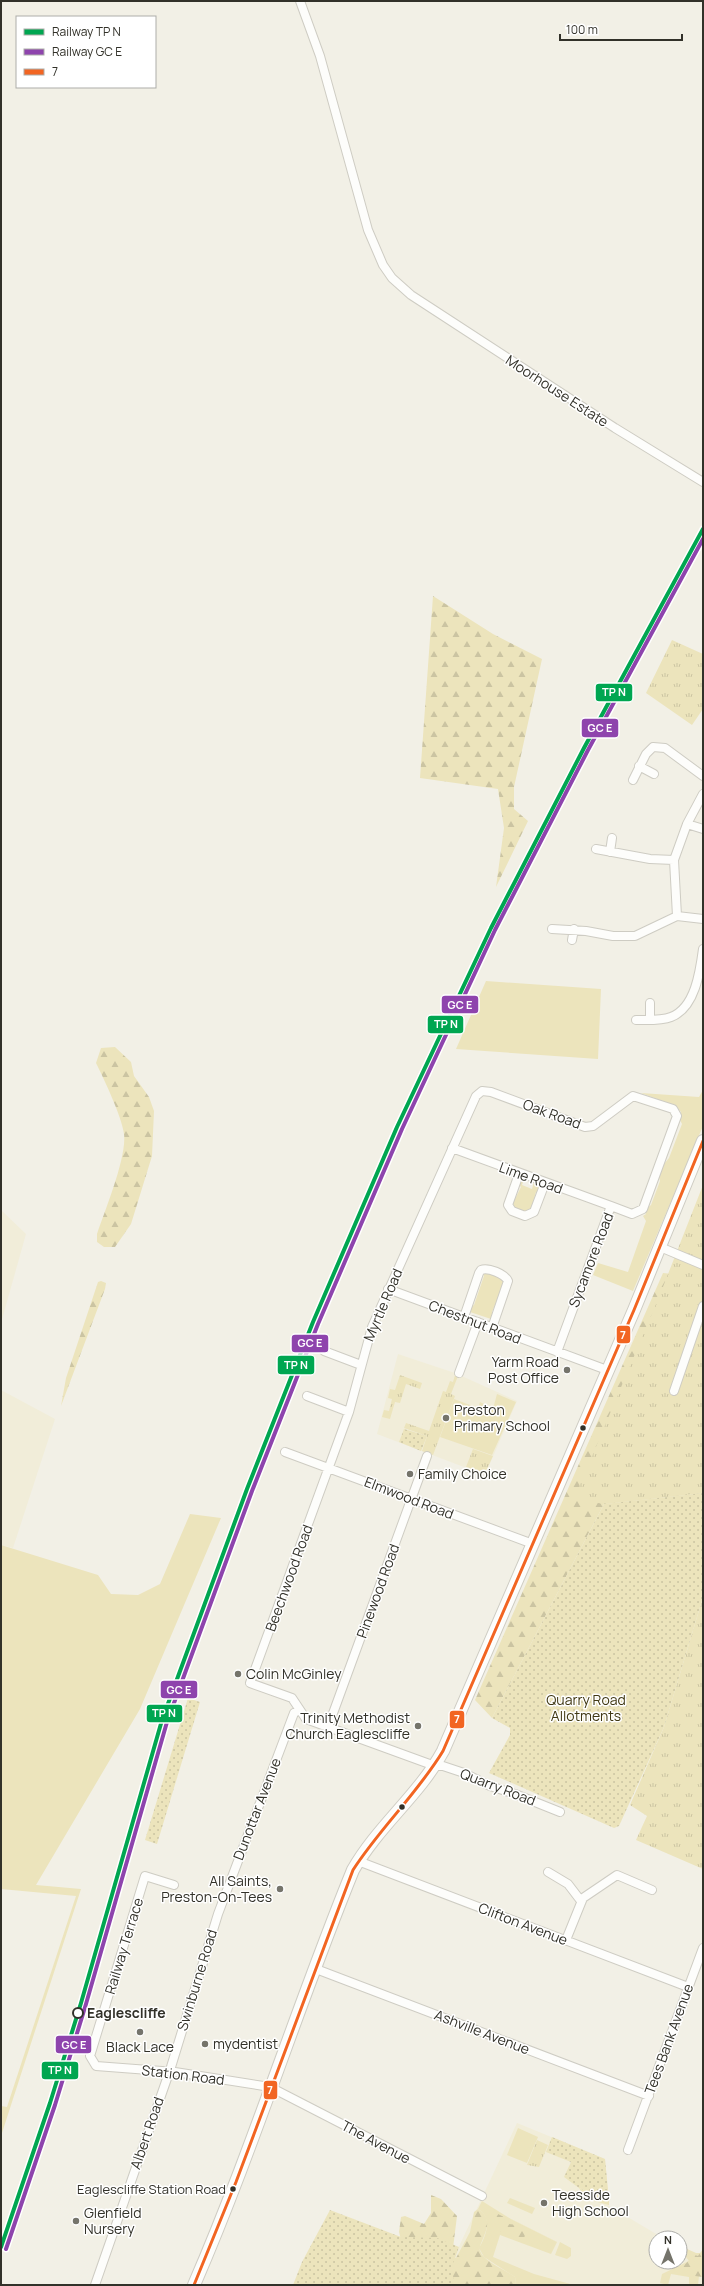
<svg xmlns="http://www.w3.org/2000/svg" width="704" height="2286" font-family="Manrope,sans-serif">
<defs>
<pattern id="forest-firs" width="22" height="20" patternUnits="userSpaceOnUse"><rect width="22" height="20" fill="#ece4bc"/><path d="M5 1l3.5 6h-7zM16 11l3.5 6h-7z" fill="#cbc4a2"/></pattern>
<pattern id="park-tufts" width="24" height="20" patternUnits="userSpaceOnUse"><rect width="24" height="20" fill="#ece4bc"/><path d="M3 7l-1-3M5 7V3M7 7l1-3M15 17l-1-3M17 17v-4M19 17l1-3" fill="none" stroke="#cbc4a2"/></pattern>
<pattern id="garden-dots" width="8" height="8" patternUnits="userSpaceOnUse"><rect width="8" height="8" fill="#ece4bc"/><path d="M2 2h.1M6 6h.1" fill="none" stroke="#cbc4a2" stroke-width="1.8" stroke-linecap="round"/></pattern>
</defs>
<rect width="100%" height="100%" fill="#f2f0e6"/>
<!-- built -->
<path fill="#f1edd9" d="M1,1210L26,1234L1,1323Z
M398,1354L455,1373L517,1401L485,1475L377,1434Z
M1,1390L55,1419L13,1548L1,1545Z
M517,2123L605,2159L609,2206L663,2238H656V2262H680V2246L696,2253H703V2285H454L452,2266L455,2255Z"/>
<!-- grass -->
<path fill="#ece4bc" d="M486,981L601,989L598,1059L456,1049Z
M703,1090V1126L633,1291L593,1275L598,1263L628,1272L646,1221L643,1216L646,1214L644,1211L651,1205L660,1181L659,1177L664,1164L669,1158L682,1124L680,1120L681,1112L676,1106L641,1093L699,1097Z
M524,1179L522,1185L532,1189L534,1182L541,1187L540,1191L536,1192L531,1209L526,1212L514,1207L513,1203L521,1187L518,1184Z
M486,1272L502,1278L504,1283L492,1312L494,1316L491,1319L470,1312V1307L474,1305L484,1276L483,1274Z
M497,1394L516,1402L492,1455L440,1437L454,1399L478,1408L480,1402L490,1407L494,1405Z
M190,1514L221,1518L140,1709L36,1885L81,1889L1,2136V2106L7,2107L76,1896L1,1889V1545L98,1575L111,1594L138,1595L160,1584Z
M518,2128L538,2137L527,2163L507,2155Z
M579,2188L609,2200V2205L586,2199Z
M510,2198L535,2208L532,2214L507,2203Z
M482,2201L511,2219L557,2242L551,2254L500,2235L493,2257L534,2274L574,2285H516L515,2277L484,2257L479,2248C486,2236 493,2218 478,2209Z
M560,2242L571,2248V2256L567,2259L555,2255Z
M680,2246L696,2253H703V2277L699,2276L698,2285H689V2277L671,2274L668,2285L660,2283L662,2274L689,2261L686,2257L680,2259Z"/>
<!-- forest -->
<path fill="url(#forest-firs)" d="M433,596L493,634L542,659L514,787V809L528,821L496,887L504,828L498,789L420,778Z
M115,1047L131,1062L134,1076L149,1097L154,1111L152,1156L131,1224L115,1247H104L97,1242V1234C105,1210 127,1157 124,1134C122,1117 104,1079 96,1063L101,1048Z
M663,1273L703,1277V1493L604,1504L492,1718L475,1700Z
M101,1281L106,1283L105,1289L61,1406L66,1378L98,1282Z
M431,2195L441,2199L457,2216L452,2256L456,2258L470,2232L474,2212L478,2209C499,2222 477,2242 480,2251C484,2262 506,2270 515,2277L516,2285H447L401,2240L399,2232L401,2217L405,2216L424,2224L431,2213Z
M498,2214L504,2217L508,2224C515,2225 522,2223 527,2230L524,2238H515L513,2233L503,2234L495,2225L494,2217Z
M703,2249V2277L687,2275L681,2272L680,2270L690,2259L688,2256L680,2258V2250L698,2256Z"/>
<!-- park -->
<path fill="url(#park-tufts)" d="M672,640L703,654V709L692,725L646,693Z
M703,1185V1493L604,1504L574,1499L659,1297Z
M400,1375L422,1383L420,1389L406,1384L400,1403L395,1402L390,1419L382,1417L384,1410L389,1411L392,1399L388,1398L390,1389L395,1390Z
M455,1375L458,1376L451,1394L455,1396L433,1455L422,1451L427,1436L404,1428L406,1423L429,1431L443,1391L446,1392L450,1381L453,1382Z
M473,1449L493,1456L487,1469L483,1472L466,1467Z
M703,1597V1869L636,1840L647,1816L630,1805L664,1727Z
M537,2140L548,2145L539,2167L527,2165Z"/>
<!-- garden -->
<path fill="url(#garden-dots)" d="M404,1429L427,1436L421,1451L399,1442Z
M703,1493V1597L664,1727L619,1826L614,1828L489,1773L510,1735V1728L492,1718L604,1504Z
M188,1698L200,1702L157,1844L145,1840Z
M552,2137L605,2159L609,2200L579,2188L564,2177L571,2162L546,2152Z
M330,2210L401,2237L437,2238L459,2247L452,2266L454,2285H293L302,2262Z"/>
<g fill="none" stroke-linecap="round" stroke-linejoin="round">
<!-- street casing -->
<g stroke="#ceccc3" stroke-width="10">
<path id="street" d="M300,1L320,56L368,230L383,265L392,278L411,295L615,428L703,482
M639,766L654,774
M633,780L646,754L653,747L665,748L703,776
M703,794L687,824L674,860L677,916L703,919
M687,824L703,829
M596,849L650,859L674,860
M610,852L612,838
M552,929L586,931L613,936H635L677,916
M572,940L574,929
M650,1003V1020
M636,1020C647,1020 661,1021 671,1017C695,1008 700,972 703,949
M452,1148L611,1206
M519,1174L508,1205L512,1211L525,1216L534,1212L545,1183
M660,1247L703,1265
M388,1289L607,1370
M464,1317L479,1273L481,1270C488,1267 505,1274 508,1281L492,1328
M324,1351L361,1365
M557,1352L611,1206L632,1214L643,1209L677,1116L673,1109L633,1096L593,1126L585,1127L491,1092L482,1091L476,1096L372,1327L349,1412L250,1683L292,1698L306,1719L435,1766H443L464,1773L490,1786L515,1794L560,1812
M459,1373L478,1322
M674,1391L703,1306
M307,1396L349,1412
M285,1452L533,1544
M328,1727L427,1456
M358,1861L688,1987
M548,1872L568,1884L581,1901
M174,1885L145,1876L90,2056L96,2066L175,2072L270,2087L482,2196
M566,1940L583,1898L617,1875L652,1890
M316,1969L649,2096
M628,2150L703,1948
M95,2285L171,2067L218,1914L294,1713L299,1710"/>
</g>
<!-- primary casing -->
<g stroke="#ceccc3" stroke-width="14">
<path id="primary" d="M194,2285C253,2149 297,2007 353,1870C378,1826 419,1795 443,1751L634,1310L703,1141"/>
</g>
<!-- street -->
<use href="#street" stroke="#fdfdfb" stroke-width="8"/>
<!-- primary -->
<use href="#primary" stroke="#fdfdfb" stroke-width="12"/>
<!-- bus-1 casing -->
<g stroke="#fff" stroke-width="6">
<path id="bus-1" d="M194,2285L236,2182L353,1870C380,1828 417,1794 443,1751L634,1310L703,1141"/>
</g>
<!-- bus-1 -->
<use href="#bus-1" stroke="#f26522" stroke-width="3"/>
<!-- rail-1 casing -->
<g stroke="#fff" stroke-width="7">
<path id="rail-1" d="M1,2247L50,2103L81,2003L162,1720L247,1489L313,1322L397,1127L491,928L584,748L703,529"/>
</g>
<!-- rail-2 casing -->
<g stroke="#fff" stroke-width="7">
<path id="rail-2" d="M6,2249L55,2105L86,2004L167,1722L252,1491L318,1324L402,1129L495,930L588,750L703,539"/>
</g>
<!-- rail-1 -->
<use href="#rail-1" stroke="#00a651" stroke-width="4"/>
<!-- rail-2 -->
<use href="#rail-2" stroke="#8e44ad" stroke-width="4"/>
</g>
<!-- markers -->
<g fill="#75746b" stroke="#fff" stroke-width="1.5">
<circle cx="567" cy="1370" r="4"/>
<circle cx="446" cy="1418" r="4"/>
<circle cx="410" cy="1474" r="4"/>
<circle cx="238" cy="1674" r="4"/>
<circle cx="418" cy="1726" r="4"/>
<circle cx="280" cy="1889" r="4"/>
<circle cx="140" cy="2032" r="4"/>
<circle cx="205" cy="2044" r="4"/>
<circle cx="544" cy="2203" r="4"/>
<circle cx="76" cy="2221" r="4"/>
</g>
<g fill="#323129" stroke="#fff" stroke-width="1.5">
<circle cx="583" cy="1428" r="3.5"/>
<circle cx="402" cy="1807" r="3.5"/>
<circle cx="233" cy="2189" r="3.5"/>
</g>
<circle fill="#fff" stroke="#323129" stroke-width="2" cx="78" cy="2013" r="5"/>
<g text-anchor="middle" stroke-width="3" stroke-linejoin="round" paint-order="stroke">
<!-- bus labels -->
<g font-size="13" fill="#323129" stroke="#fff" text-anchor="end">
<text x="226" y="2194">Eaglescliffe Station Road</text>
</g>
<!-- street labels -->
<g font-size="14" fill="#323129" stroke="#fff">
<text transform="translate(557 391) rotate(33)" y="5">Moorhouse Estate</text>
<text transform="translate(552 1114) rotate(20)" y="5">Oak Road</text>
<text transform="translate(531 1178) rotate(20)" y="5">Lime Road</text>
<text transform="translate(591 1260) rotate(-69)" y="5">Sycamore Road</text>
<text transform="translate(383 1305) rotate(-67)" y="5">Myrtle Road</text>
<text transform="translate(475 1322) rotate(21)" y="5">Chestnut Road</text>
<text transform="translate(409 1498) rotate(21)" y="5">Elmwood Road</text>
<text transform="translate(289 1578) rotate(-70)" y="5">Beechwood Road</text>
<text transform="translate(378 1591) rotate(-70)" y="5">Pinewood Road</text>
<text transform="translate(498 1787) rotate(21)" y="5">Quarry Road</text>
<text transform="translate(257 1809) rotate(-69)" y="5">Dunottar Avenue</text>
<text transform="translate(523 1924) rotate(21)" y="5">Clifton Avenue</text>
<text transform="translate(124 1946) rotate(-73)" y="5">Railway Terrace</text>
<text transform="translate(197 1980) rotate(-73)" y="5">Swinburne Road</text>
<text transform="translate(482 2032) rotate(21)" y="5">Ashville Avenue</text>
<text transform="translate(669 2039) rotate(-70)" y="5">Tees Bank Avenue</text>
<text transform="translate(183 2075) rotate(7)" y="5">Station Road</text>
<text transform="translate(147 2133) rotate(-71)" y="5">Albert Road</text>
<text transform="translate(376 2142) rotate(28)" y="5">The Avenue</text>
</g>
<!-- poi labels -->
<g font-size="14" fill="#323129" stroke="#fff" text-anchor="start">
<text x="559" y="1367" text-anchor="end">Yarm Road<tspan x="559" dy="16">Post Office</tspan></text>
<text x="454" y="1415">Preston<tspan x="454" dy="16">Primary School</tspan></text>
<text x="418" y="1479">Family Choice</text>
<text x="246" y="1679">Colin McGinley</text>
<text x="410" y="1723" text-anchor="end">Trinity Methodist<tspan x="410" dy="16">Church Eaglescliffe</tspan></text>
<text x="272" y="1886" text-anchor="end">All Saints,<tspan x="272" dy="16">Preston-On-Tees</tspan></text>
<text x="213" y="2049">mydentist</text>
<text x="140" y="2052" text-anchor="middle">Black Lace</text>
<text x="552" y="2200">Teesside<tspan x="552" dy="16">High School</tspan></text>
<text x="84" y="2218">Glenfield<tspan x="84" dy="16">Nursery</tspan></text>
</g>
<!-- park labels -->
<g font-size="14" fill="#403813" stroke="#fff">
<text x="586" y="1705">Quarry Road<tspan x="586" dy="16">Allotments</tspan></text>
</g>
<!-- stop labels -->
<g font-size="14" font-weight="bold" fill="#323129" stroke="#fff" text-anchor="start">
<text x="87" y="2018">Eaglescliffe</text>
</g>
</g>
<g stroke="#fff" stroke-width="1.5">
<rect x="595" y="683" width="38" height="19" rx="4" fill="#00a651"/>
<rect x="581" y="718" width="38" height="20" rx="4" fill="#8e44ad"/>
<rect x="441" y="995" width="38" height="19" rx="4" fill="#8e44ad"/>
<rect x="427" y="1015" width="37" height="19" rx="4" fill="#00a651"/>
<rect x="616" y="1325" width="15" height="19" rx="4" fill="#f26522"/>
<rect x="291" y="1334" width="38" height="19" rx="4" fill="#8e44ad"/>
<rect x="277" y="1355" width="38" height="20" rx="4" fill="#00a651"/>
<rect x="160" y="1680" width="38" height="19" rx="4" fill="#8e44ad"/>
<rect x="146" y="1704" width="37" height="19" rx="4" fill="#00a651"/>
<rect x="449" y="1710" width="16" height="19" rx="4" fill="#f26522"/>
<rect x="55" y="2035" width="37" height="19" rx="4" fill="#8e44ad"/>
<rect x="41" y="2061" width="38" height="19" rx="4" fill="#00a651"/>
<rect x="263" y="2080" width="15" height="20" rx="4" fill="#f26522"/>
</g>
<g font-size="11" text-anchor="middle" font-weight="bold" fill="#fff">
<text x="614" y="696">TP N</text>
<text x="600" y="732">GC E</text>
<text x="460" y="1009">GC E</text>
<text x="446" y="1028">TP N</text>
<text x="623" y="1339">7</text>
<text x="310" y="1347">GC E</text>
<text x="296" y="1369">TP N</text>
<text x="179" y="1694">GC E</text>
<text x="164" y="1717">TP N</text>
<text x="457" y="1723">7</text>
<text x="74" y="2049">GC E</text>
<text x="60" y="2074">TP N</text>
<text x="270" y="2094">7</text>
</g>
<!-- border -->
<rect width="704" height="2286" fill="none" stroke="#323129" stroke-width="4"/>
<!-- legend -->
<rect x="16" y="16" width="140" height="72" fill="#ffffff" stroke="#adada9"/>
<rect x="24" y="29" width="20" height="6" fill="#00a651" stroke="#adada9"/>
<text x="52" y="36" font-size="12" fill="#323129">Railway TP N</text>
<rect x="24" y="49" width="20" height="6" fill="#8e44ad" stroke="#adada9"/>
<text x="52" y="56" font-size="12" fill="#323129">Railway GC E</text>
<rect x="24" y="69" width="20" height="6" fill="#f26522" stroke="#adada9"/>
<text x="52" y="76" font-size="12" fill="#323129">7</text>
<!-- north arrow -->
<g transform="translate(668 2250)"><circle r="19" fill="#ffffff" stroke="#adada9"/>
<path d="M0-3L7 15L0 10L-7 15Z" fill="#75746b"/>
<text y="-6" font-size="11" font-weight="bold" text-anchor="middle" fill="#323129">N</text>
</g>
<!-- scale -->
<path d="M560 34v6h122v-6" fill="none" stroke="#323129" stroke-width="2"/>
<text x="566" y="34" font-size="12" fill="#323129" stroke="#ffffff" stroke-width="3" paint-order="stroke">100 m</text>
</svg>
